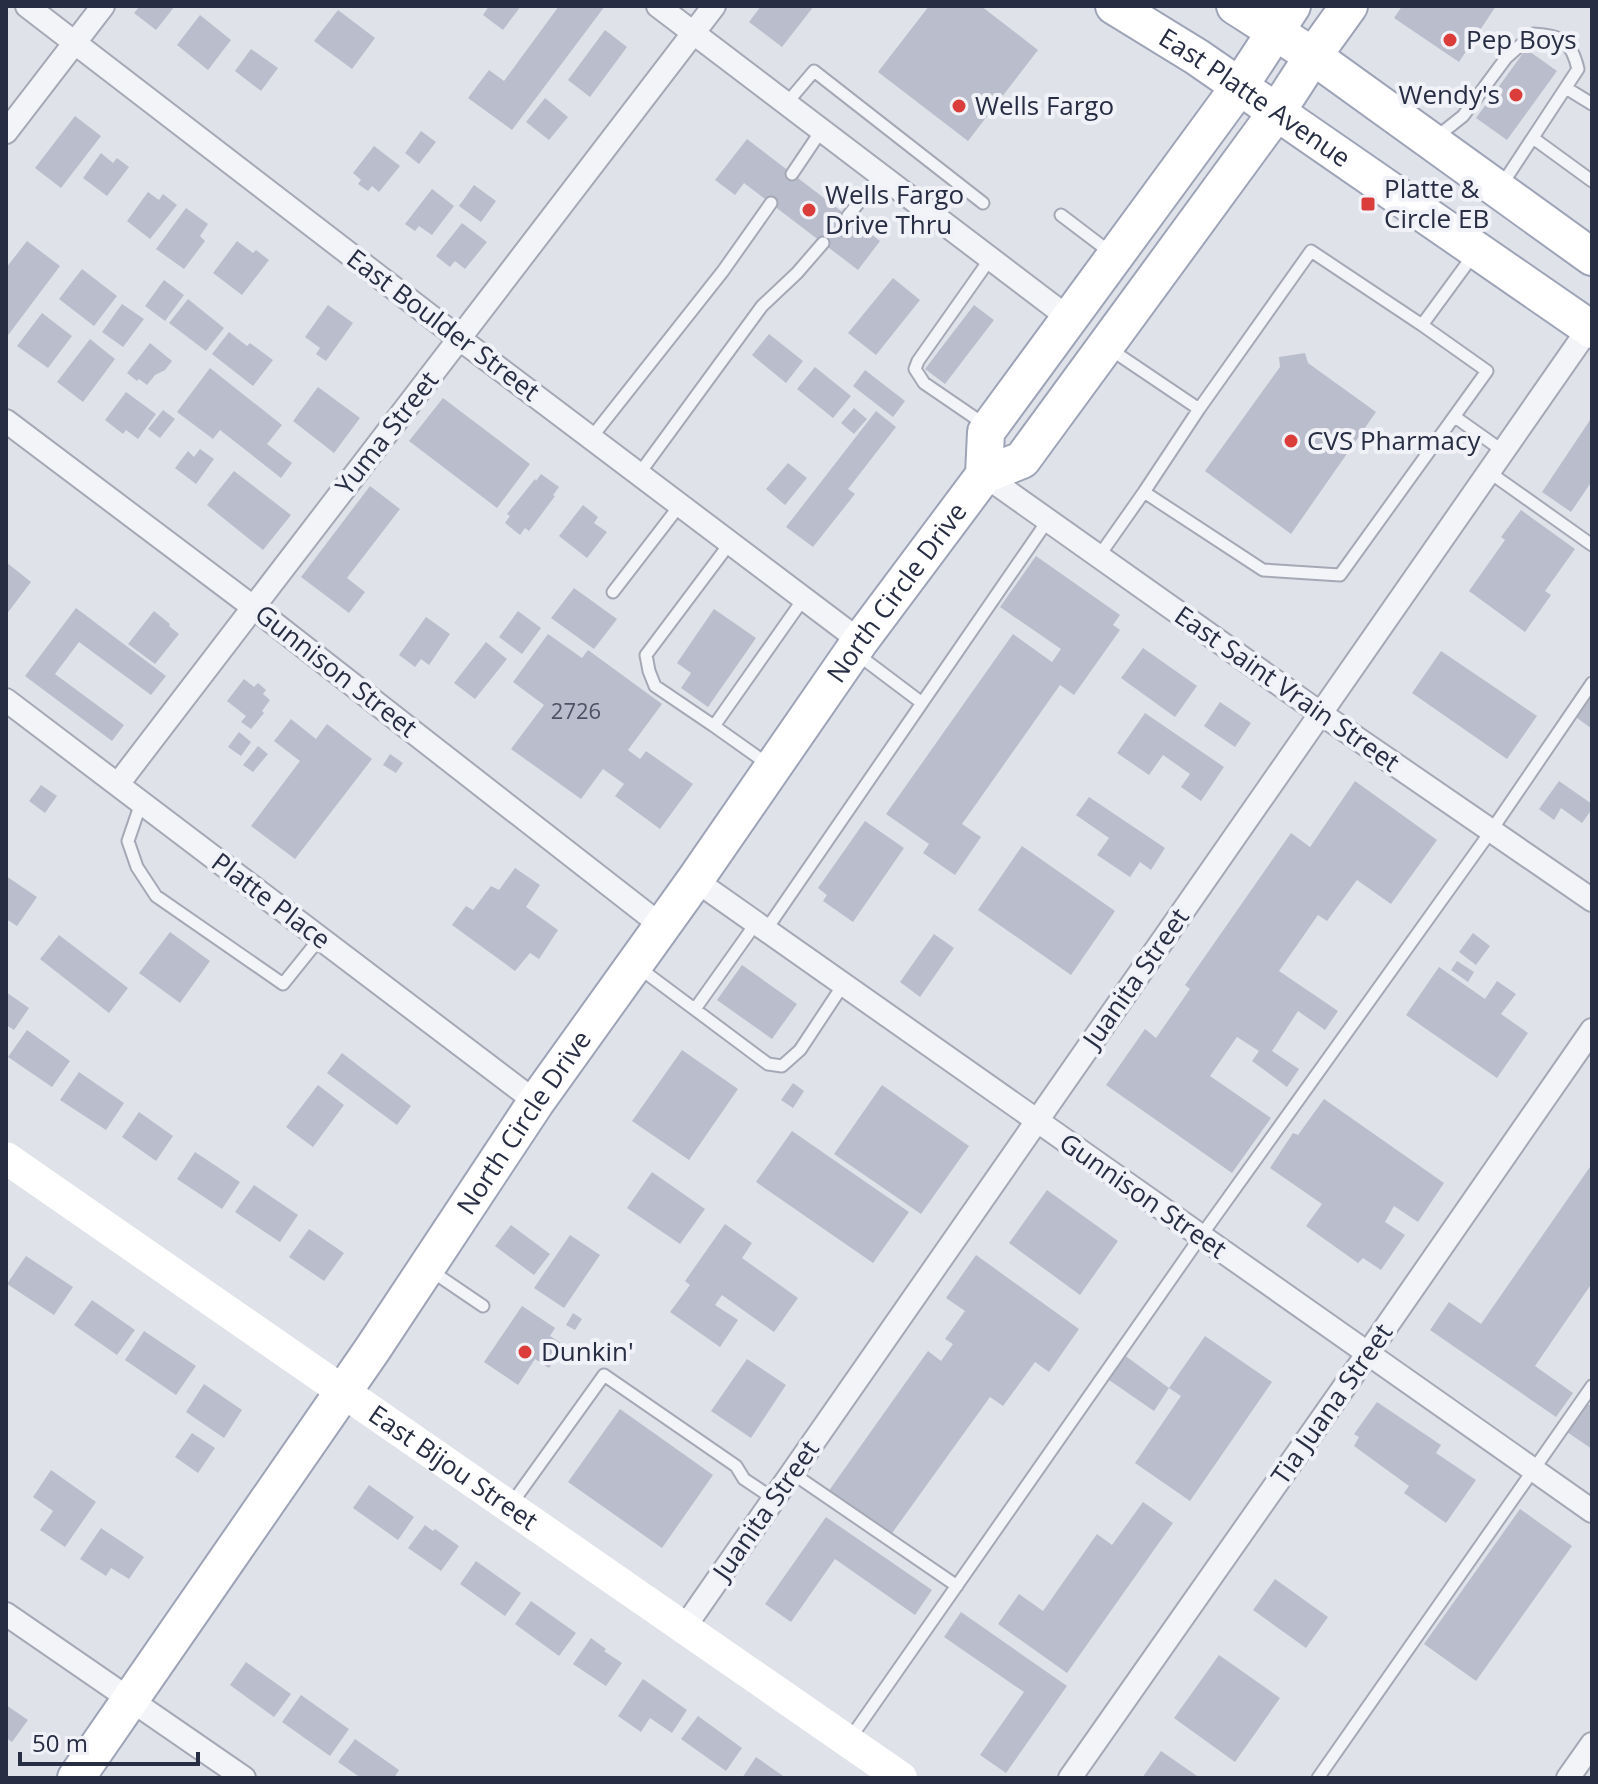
<svg xmlns="http://www.w3.org/2000/svg" width="1598" height="1784" font-family="'Open Sans',sans-serif">
<rect width="100%" height="100%" fill="#e0e2ea"/>
<!-- building -->
<path fill="#babdcb" d="M140,6H175L156,30L134,13Z
M489,6H521L503,30L483,15Z
M559,6H605L512,130L468,98L489,70L504,81Z
M761,6H814L782,47L749,22Z
M929,6H981L1038,50L968,141L878,72Z
M1402,6H1496L1459,62L1394,18Z
M338,10L375,38L352,69L314,41Z
M200,15L231,40L208,70L177,45Z
M605,30L627,47L590,97L568,80Z
M251,49L278,68L261,91L235,71Z
M1526,49L1557,71L1507,140L1476,118Z
M545,98L568,117L549,140L526,122Z
M75,116L101,136L61,188L35,168Z
M421,131L436,142L419,164L405,153Z
M747,139L880,241L858,270L744,183L735,195L715,180Z
M374,146L400,166L379,192L372,186L368,191L358,184L361,180L353,173Z
M101,153L113,163L117,158L129,167L107,196L83,178Z
M474,185L496,201L481,222L459,206Z
M432,189L454,206L432,235L419,226L415,231L405,224Z
M148,192L159,200L163,194L177,205L150,239L127,221Z
M186,208L208,224L200,236L205,241L184,269L156,249Z
M462,223L487,242L465,269L455,261L450,267L436,256Z
M27,241L60,266L6,338V268Z
M237,241L253,253L256,250L269,260L242,295L213,273Z
M82,269L117,296L94,326L59,299Z
M893,278L920,300L876,355L848,333Z
M164,280L184,295L165,321L145,306Z
M188,299L224,328L206,351L169,323Z
M122,304L144,319L123,347L102,332Z
M328,305L353,323L326,361L316,354L320,348L305,337Z
M974,305L994,320L945,384L925,369Z
M42,313L72,336L48,368L17,346Z
M229,332L247,346L250,343L273,360L253,386L212,354Z
M769,334L803,361L786,383L752,355Z
M90,339L115,359L83,402L57,382Z
M150,343L172,361L165,370L155,375L147,385L139,379L137,381L127,373Z
M1305,353L1308,363L1376,412L1291,534L1205,471L1280,367L1279,357Z
M815,367L851,396L833,418L797,389Z
M210,368L282,425L267,444L292,463L281,478L220,430L213,439L177,412Z
M865,370L905,401L893,417L853,386Z
M318,387L360,418L334,453L293,421Z
M126,392L156,414L138,439L126,430L123,434L105,420Z
M443,398L530,464L497,508L409,441Z
M854,408L867,419L854,434L841,423Z
M163,410L175,419L160,438L148,429Z
M876,411L896,427L848,489L855,494L813,547L786,527Z
M1592,417V481L1571,512L1542,492Z
M200,449L214,459L196,484L175,468L188,451L194,457Z
M788,463L807,478L785,505L766,489Z
M234,471L291,515L263,550L207,505Z
M541,474L559,487L553,495L555,496L529,531L525,528L520,535L505,523L510,516L507,514L535,479L536,481Z
M370,486L400,509L347,578L365,592L349,613L301,577Z
M583,505L598,517L594,523L607,532L587,558L559,536Z
M1521,510L1575,549L1545,591L1551,595L1525,632L1469,591L1505,540L1501,537Z
M1036,556L1120,615L1113,625L1120,630L1074,695L1060,685L962,824L981,837L955,875L923,853L929,844L886,814L1013,634L1052,662L1061,649L1000,607Z
M6,562L31,582L6,615Z
M574,588L617,619L594,649L551,618Z
M76,608L166,676L151,695L79,642L55,674L124,725L112,741L25,676Z
M714,609L756,638L708,707L681,688L691,673L677,663Z
M154,611L170,624L169,626L179,634L155,664L128,644Z
M518,611L541,628L522,654L499,637Z
M426,617L450,634L429,665L421,659L415,667L399,655Z
M548,634L582,658L588,650L662,704L628,750L640,759L646,751L693,784L660,829L615,796L624,784L603,769L581,799L511,749L544,705L513,682Z
M486,642L507,659L475,699L454,683Z
M1143,648L1197,686L1175,717L1121,678Z
M1441,651L1537,716L1507,759L1412,693Z
M244,679L254,687L258,683L266,690L263,694L270,700L262,711L264,713L251,729L241,722L246,716L227,701Z
M1592,688V729L1573,715Z
M1220,702L1251,723L1235,747L1204,726Z
M1145,713L1224,767L1201,801L1181,787L1190,774L1163,755L1149,775L1117,753Z
M291,719L316,739L327,724L372,759L295,859L251,826L300,761L274,741Z
M239,732L251,742L241,756L228,747Z
M258,746L268,754L253,772L243,765Z
M390,754L403,763L396,773L383,765Z
M1355,781L1437,840L1391,904L1357,880L1327,921L1318,915L1279,971L1338,1011L1325,1030L1298,1011L1272,1051L1299,1069L1287,1087L1252,1061L1259,1051L1237,1037L1210,1076L1271,1118L1232,1173L1106,1085L1145,1029L1156,1038L1190,989L1185,985L1291,833L1310,847Z
M1559,781L1592,804V809L1582,823L1561,808L1554,820L1539,809Z
M41,785L57,796L45,813L29,801Z
M1089,797L1165,848L1151,870L1140,862L1130,877L1097,855L1109,838L1076,815Z
M865,821L904,848L853,922L823,901L827,895L818,888Z
M1022,846L1115,911L1071,975L978,910Z
M515,868L540,885L526,907L558,930L539,959L530,953L515,971L452,925L466,906L473,910L491,886L499,890Z
M6,876L37,897L17,926L6,919Z
M170,932L210,961L180,1003L139,973Z
M1473,933L1490,946L1476,965L1459,952Z
M934,934L954,948L920,997L900,982Z
M59,935L128,988L109,1013L40,959Z
M1457,961L1474,972L1468,982L1451,970Z
M742,965L797,1004L772,1039L717,1000Z
M1439,967L1485,999L1497,981L1516,994L1501,1014L1528,1033L1497,1078L1406,1015Z
M6,992L29,1008L14,1030L6,1025Z
M27,1030L70,1061L52,1087L8,1057Z
M682,1050L738,1089L689,1160L632,1121Z
M342,1053L411,1106L397,1125L327,1073Z
M79,1072L124,1103L106,1130L60,1100Z
M793,1083L804,1091L793,1108L781,1100Z
M318,1085L344,1105L313,1147L286,1127Z
M882,1085L969,1146L921,1214L834,1154Z
M1324,1099L1444,1183L1418,1222L1394,1206L1385,1222L1405,1235L1381,1270L1363,1258L1358,1263L1306,1226L1322,1204L1270,1168L1293,1133L1298,1135Z
M139,1112L173,1136L156,1161L122,1137Z
M792,1131L909,1212L873,1263L756,1182Z
M195,1152L240,1182L222,1209L177,1179Z
M1592,1164V1283L1535,1366L1573,1393L1556,1417L1430,1330L1449,1302L1481,1324Z
M652,1172L705,1209L680,1244L627,1208Z
M254,1185L298,1215L280,1242L235,1212Z
M1047,1190L1118,1241L1080,1295L1009,1243Z
M725,1224L752,1243L742,1258L798,1298L774,1332L722,1295L715,1305L738,1320L720,1347L670,1312L690,1285L685,1281Z
M511,1225L550,1254L534,1275L495,1246Z
M309,1229L344,1253L324,1281L289,1257Z
M570,1235L600,1255L564,1308L534,1288Z
M976,1255L1079,1329L1049,1372L1035,1362L1003,1406L990,1397L890,1536L828,1492L928,1351L941,1361L953,1344L945,1339L965,1311L946,1298Z
M26,1256L73,1287L54,1315L7,1284Z
M92,1300L135,1330L117,1355L74,1325Z
M522,1306L555,1328L550,1336L564,1345L549,1368L535,1359L518,1385L484,1362Z
M573,1313L582,1319L575,1330L566,1325Z
M144,1331L196,1366L176,1395L125,1360Z
M1205,1336L1272,1382L1190,1501L1135,1463L1181,1396L1169,1388Z
M1123,1354L1169,1388L1154,1411L1106,1378Z
M747,1359L786,1385L751,1438L711,1411Z
M204,1384L242,1410L224,1438L186,1412Z
M1377,1402L1441,1445L1436,1453L1476,1480L1446,1523L1404,1493L1409,1486L1354,1446L1359,1437L1354,1434Z
M1587,1403L1592,1407V1449L1567,1432Z
M620,1409L713,1475L662,1548L568,1482Z
M192,1433L215,1448L198,1473L175,1457Z
M51,1470L96,1502L65,1547L40,1530L53,1511L33,1497Z
M369,1485L414,1517L398,1540L353,1508Z
M1143,1502L1173,1523L1067,1673L998,1624L1019,1594L1043,1611L1097,1534L1112,1545Z
M1520,1509L1572,1546L1476,1681L1424,1644Z
M826,1517L932,1590L915,1615L835,1559L791,1622L765,1604Z
M425,1525L433,1531L435,1529L459,1546L441,1571L408,1548Z
M101,1528L144,1557L129,1579L111,1568L106,1576L80,1559Z
M476,1561L521,1593L505,1616L460,1584Z
M1275,1579L1328,1617L1306,1648L1253,1610Z
M531,1601L576,1633L559,1656L515,1624Z
M961,1612L1067,1686L1006,1773L980,1755L1024,1692L944,1637Z
M591,1638L606,1649L604,1651L622,1663L606,1686L573,1664Z
M1219,1655L1280,1698L1235,1762L1174,1718Z
M246,1662L291,1694L274,1717L230,1685Z
M643,1679L687,1710L672,1733L650,1718L641,1732L618,1716Z
M301,1695L349,1729L330,1756L282,1722Z
M6,1705L28,1720L12,1742L6,1738Z
M698,1716L742,1748L726,1771L681,1739Z
M355,1739L399,1770L394,1778H361L338,1762Z
M1161,1751L1200,1778H1142Z
M756,1757L786,1778H742Z"/>
<g fill="none" stroke-linecap="round" stroke-linejoin="round">
<!-- lane casing -->
<g stroke="#a5a8b5" stroke-width="15">
<path id="lane" d="M1566,88L1592,104
M786,104L814,71L983,203
M1533,138L1592,181
M1434,139L1463,116L1506,58L1533,34C1562,36 1571,40 1578,69L1501,186
M792,174L821,131
M1061,215L1111,253
M848,216L880,176
M1110,349L1199,409L1144,492
M1199,409L1311,251L1422,325
M1455,417L1503,451
M984,424L924,383L915,369L918,361L990,259
M591,438L723,271L771,203
M1489,472L1592,545
M639,474L762,306L797,273L823,243
M730,543L646,655L649,671L655,686L714,726L804,598
M1099,556L1144,492L1263,570L1340,575L1487,371L1422,325L1474,254
M613,592L680,505
M922,703L1048,520
M714,726L769,765
M141,803L128,841L137,867L156,896L283,984L320,938
M766,930L922,703L857,654
M638,967L768,1064L782,1066L800,1050L843,985
M695,1009L756,923
M430,1270L483,1306
M792,1473L957,1586
M512,1503L604,1375L736,1466L744,1479L774,1499
M849,1740L1201,1236L1491,831L1592,683
M1318,1778L1592,1386"/>
</g>
<!-- street casing -->
<g stroke="#a5a8b5" stroke-width="26">
<path id="street" d="M27,6L460,339L860,641
M658,6L1070,319
M6,132L103,6
M6,421L253,607L662,926
M984,475L1320,713L1592,900
M6,700L536,1102
M118,784L714,6
M695,880L1592,1511
M6,1614L244,1778
M684,1628L1589,328
M1070,1778L1368,1353L1592,1030
M1568,1778L1592,1744"/>
</g>
<!-- primary casing -->
<g stroke="#9ea4b7" stroke-width="40">
<g id="primary">
<path id="s2" d="M1114,6L1197,57L1592,330"/>
<path d="M1235,6L1313,56L1592,257"/>
<path d="M984,475L986,432L1239,87L1292,6"/>
<path id="s3" d="M76,1778L372,1350L536,1102L695,880L860,641L984,475L1022,460L1276,113L1313,56L1349,6"/>
</g>
</g>
<!-- lane -->
<use href="#lane" stroke="#f3f4f8" stroke-width="11"/>
<!-- street -->
<use href="#street" stroke="#f3f4f8" stroke-width="22"/>
<!-- secondary -->
<path stroke="#fff" stroke-width="32" id="s1" d="M6,1158L901,1778"/>
<!-- primary -->
<use href="#primary" stroke="#fff" stroke-width="36"/>
</g>
<!-- markers -->
<g fill="#da3d3a" stroke="#f0f2f7" stroke-width="3">
<circle cx="1450" cy="40" r="8"/>
<circle cx="1516" cy="95" r="8"/>
<circle cx="959" cy="106" r="8"/>
<rect x="1360" y="196" width="16" height="16" rx="4"/>
<circle cx="809" cy="210" r="8"/>
<circle cx="1291" cy="441" r="8"/>
<circle cx="525" cy="1352" r="8"/>
</g>
<g text-anchor="middle" stroke-width="8" stroke-linejoin="round" paint-order="stroke">
<!-- number labels -->
<g font-size="22" fill="#4c5165">
<text x="576" y="719">2726</text>
</g>
<!-- poi labels -->
<g font-size="26" fill="#272d43" stroke="#f0f2f7" text-anchor="start">
<text x="1466" y="49">Pep Boys</text>
<text x="1500" y="104" text-anchor="end">Wendy's</text>
<text x="975" y="115">Wells Fargo</text>
<text x="1384" y="198">Platte &amp;<tspan x="1384" dy="30">Circle EB</tspan></text>
<text x="825" y="204">Wells Fargo<tspan x="825" dy="30">Drive Thru</tspan></text>
<text x="1307" y="450">CVS Pharmacy</text>
<text x="541" y="1361">Dunkin'</text>
</g>
<!-- street labels -->
<g font-size="26" fill="#272d43" stroke="#f0f2f7">
<text dy="9" stroke="none"><textPath href="#s2" startOffset="168">East Platte Avenue</textPath></text>
<text transform="translate(443 325) rotate(37)" y="9">East Boulder Street</text>
<text transform="translate(387 433) rotate(-52)" y="9">Yuma Street</text>
<text dy="9" stroke="none"><textPath href="#s3" startOffset="1442">North Circle Drive</textPath></text>
<text transform="translate(336 671) rotate(38)" y="9">Gunnison Street</text>
<text transform="translate(1287 689) rotate(35)" y="9">East Saint Vrain Street</text>
<text transform="translate(271 901) rotate(37)" y="9">Platte Place</text>
<text transform="translate(1136 978) rotate(-55)" y="9">Juanita Street</text>
<text dy="9" stroke="none"><textPath href="#s3" startOffset="794">North Circle Drive</textPath></text>
<text transform="translate(1143 1196) rotate(35)" y="9">Gunnison Street</text>
<text transform="translate(1332 1404) rotate(-55)" y="9">Tia Juana Street</text>
<text dy="9" stroke="none"><textPath href="#s1" startOffset="544">East Bijou Street</textPath></text>
<text transform="translate(766 1510) rotate(-55)" y="9">Juanita Street</text>
</g>
</g>
<!-- border -->
<rect width="1598" height="1784" fill="none" stroke="#272d43" stroke-width="16"/>
<!-- scale -->
<path d="M20 1752v12h178v-12" fill="none" stroke="#272d43" stroke-width="4"/>
<text x="32" y="1752" font-size="24" fill="#272d43" stroke="#f0f2f7" stroke-width="6" paint-order="stroke">50 m</text>
</svg>
